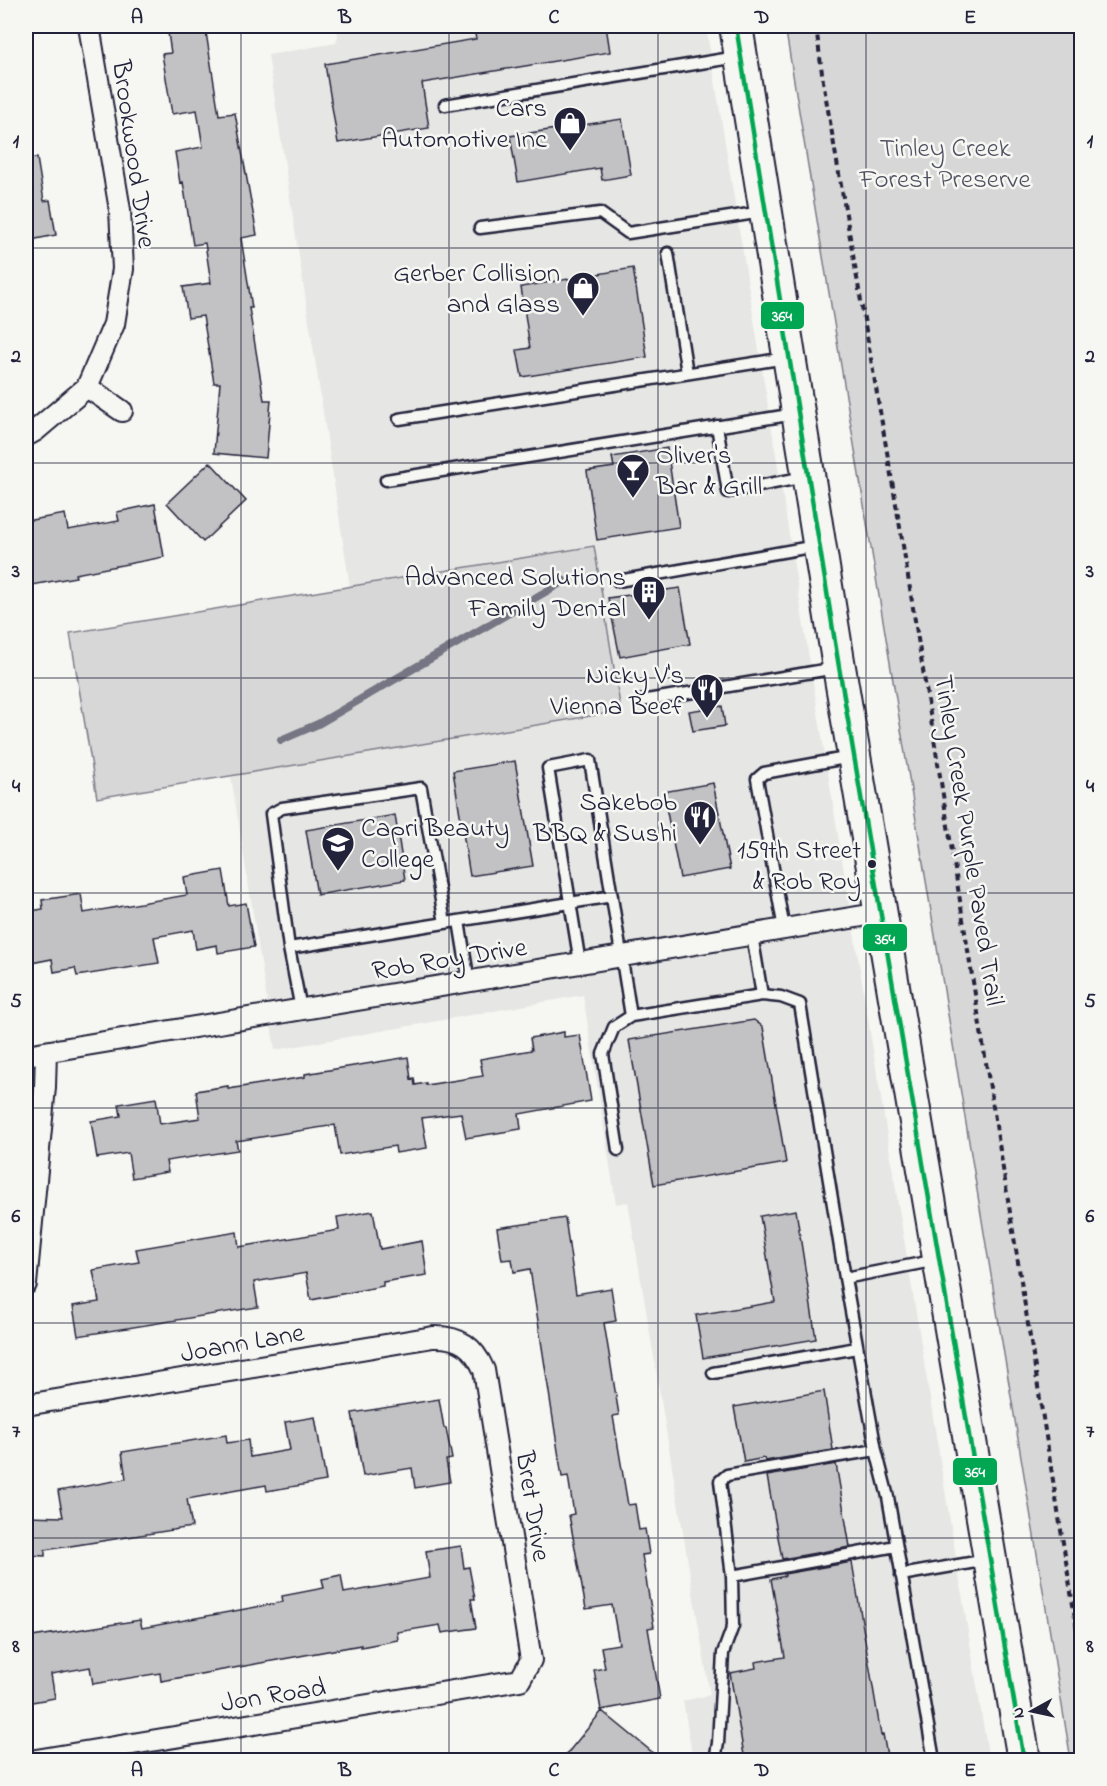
<svg xmlns="http://www.w3.org/2000/svg" width="1107" height="1786" font-family="'Indie Flower',sans-serif">
<rect width="100%" height="100%" fill="#f6f6f2"/>
<filter id="ink" filterUnits="userSpaceOnUse"><feTurbulence type="fractalNoise" baseFrequency=".0167" numOctaves="2"/><feDisplacementMap in="SourceGraphic" scale="12" xChannelSelector="R" yChannelSelector="G"/><feConvolveMatrix kernelMatrix="1 2 1 2 8 2 1 2 1" color-interpolation-filters="sRGB"/></filter>
<g filter="url(#ink)">
<!-- built -->
<path fill="#e6e6e4" d="M336,26H706L989,1760H693L683,1701L710,1695L628,1202L616,1204L583,995L275,1050L231,776L621,711L594,546L350,587L268,55L336,43L338,36Z"/>
<!-- green -->
<path fill="#d7d7d7" stroke="#7c7c89" stroke-width="1.5" d="M785,26H1081V1760H1071Z
M594,546L621,711L97,798L70,633Z"/>
<g fill="none" stroke-linecap="round" stroke-linejoin="round">
<!-- stream -->
<path stroke="#757583" stroke-width="8" d="M281,740L318,724L564,581"/>
</g>
<!-- building -->
<path fill="#c2c2c4" stroke="#22223b" stroke-width="1.5" d="M167,26H205L219,115L235,113L257,235L241,238L252,308H249L264,400H271L266,458L214,453L220,383H214L203,316L188,318L183,287L211,283L205,243L193,245L183,182L180,183L175,152L203,147L197,110L172,114L162,54L171,53Z
M496,26H606L610,52L422,83L429,128L338,143L325,64L476,39L474,29Z
M622,119L631,175L602,180L600,168L518,182L510,136Z
M37,158L44,201L50,200L56,235L26,241V159Z
M633,268L647,357L522,377L517,350L530,348L521,287Z
M667,448L679,527L597,540L587,471L614,467L612,457Z
M210,462L246,501L203,542L167,503Z
M155,504L164,557L75,574L76,577L26,586V521L65,514L68,530L119,521L117,512Z
M680,588L690,644L620,657L608,598Z
M722,706L725,726L693,731L689,711Z
M515,761L533,866L470,876L453,771Z
M713,783L730,869L680,878L663,792Z
M395,815L405,880L317,895L306,830Z
M223,870L229,906L246,903L254,947L218,953L217,945L196,949L193,930L154,937L159,963L77,976L75,968L54,972L52,959L26,964V912L43,909L42,900L81,894L84,913L187,895L184,877Z
M754,1020L763,1027L786,1163L654,1185L629,1040Z
M564,1032V1037L580,1035L591,1101L519,1114L521,1129L466,1138L461,1113L422,1118L427,1148L396,1153L395,1146L340,1155L335,1125L236,1141L238,1150L166,1161L168,1172L132,1178L128,1153L97,1158L91,1121L121,1116L119,1104L156,1098L160,1124L200,1118L196,1091L228,1086V1089L305,1077V1074L408,1057L411,1079L414,1078L415,1085L426,1083V1085L483,1076L480,1059L532,1050L530,1038Z
M796,1210L816,1339L703,1358L696,1315L775,1302L760,1216Z
M373,1211L380,1249L422,1241L427,1275L383,1282V1286L311,1300L306,1273L254,1282L258,1307L78,1336L73,1306L99,1302L93,1270L139,1262L136,1249L237,1232L239,1247L339,1230L337,1217Z
M565,1218L576,1294L611,1288L616,1321L604,1323L619,1415L613,1416L628,1505L635,1504L639,1530L645,1529L649,1554L642,1555L654,1627L648,1628L660,1699L601,1710L594,1670L605,1668L601,1647L619,1644L612,1605L586,1609L569,1515L574,1514L568,1476L562,1477L530,1269L514,1272L512,1259L502,1260L497,1228Z
M824,1391L833,1450L765,1461L764,1458L744,1462L734,1407Z
M439,1399L444,1428H446L452,1459L446,1460L450,1482L415,1488L412,1468L363,1476L352,1413Z
M315,1417L326,1481L267,1491L266,1485L187,1499L192,1527L45,1550V1556L26,1555V1516L63,1517L58,1491L126,1479L122,1452L226,1435L227,1443L248,1440L250,1457L290,1450L285,1422Z
M836,1464L850,1547L782,1559L767,1476Z
M461,1546L464,1568L469,1567L475,1599H471L476,1628L442,1633L440,1625L397,1632L398,1640L361,1647V1645L161,1681L160,1673L93,1684L90,1667L51,1674L55,1698L26,1703V1638L140,1620L142,1628L283,1602L282,1596L324,1588L322,1579L341,1575L344,1593L430,1578L426,1551Z
M852,1562L881,1735L883,1734L888,1761H745L730,1673L756,1668L755,1662L785,1657L771,1579L785,1576L784,1574Z
M602,1711L663,1761H561Z"/>
<g fill="none" stroke-linecap="round" stroke-linejoin="round">
<!-- service casing -->
<g stroke="#22223b" stroke-width="15">
<path id="service" d="M445,105L737,57
M480,228L600,213L628,233L762,212
M668,253L687,373
M399,419L786,358
M717,426L728,492L805,477
M386,480L795,414
M618,581L816,546
M641,701L836,668
M459,921L469,982
M445,923L421,788L282,808L271,814L289,948L570,903L612,896
M784,929L757,779L764,773L851,757
M752,935L762,995
M289,948L301,1009
M580,963L548,768L590,760L631,1016
M618,1150L603,1054L614,1027L631,1016L762,995L781,997L800,1004L845,1278L876,1450L727,1475L720,1481L732,1576L733,1626L723,1653L718,1743L715,1760
M845,1278L937,1260
M713,1373L857,1348
M876,1450L888,1497L934,1760
M901,1575L987,1560
M732,1576L896,1546"/>
</g>
<!-- minor casing -->
<g stroke="#22223b" stroke-width="24">
<path id="minor" d="M89,26L120,210L123,269L114,324L87,387L122,411
M26,436L35,431L87,387
M26,1055L881,913
M26,1284L45,1087L46,1052
M26,1405L433,1337C460,1336 474,1347 484,1370L531,1660L520,1680L36,1760"/>
</g>
<!-- primary casing -->
<g stroke="#22223b" stroke-width="36">
<path id="primary" d="M736,26L839,667L1024,1760"/>
</g>
<!-- path -->
<path stroke="#22223b" stroke-width="4" stroke-dasharray="6 4.5" stroke-linecap="butt" d="M816,26L823,81L901,533L1082,1661"/>
<!-- service -->
<use href="#service" stroke="#f6f6f2" stroke-width="10"/>
<!-- minor -->
<use href="#minor" stroke="#f6f6f2" stroke-width="20"/>
<!-- primary -->
<use href="#primary" stroke="#f6f6f2" stroke-width="32"/>
<!-- bus-1 casing -->
<g stroke="#f6f6f2" stroke-width="9">
<path id="bus-1" d="M736,26L839,667L1024,1760"/>
</g>
<!-- bus-1 -->
<use href="#bus-1" stroke="#00a651" stroke-width="4.5"/>
</g>
</g>
<!-- grid -->
<path fill="none" stroke="#22223b" stroke-width="1.5" stroke-opacity="0.55" d="M241,26V1760M449,26V1760M658,26V1760M866,26V1760M26,248H1082M26,463H1082M26,678H1082M26,893H1082M26,1108H1082M26,1323H1082M26,1538H1082"/>
<!-- icons -->
<defs>
<g id="shop-pin" transform="scale(1.725)"><path d="M0 17L-7.5 6A9.5 9.5 0 1 1 7.5 6Z" fill="#22223b" stroke="#f6f6f2"/><path d="M-5-2.5h2.3a2.7 3.5 0 0 1 5.4 0H5L5.5 6h-11ZM-1.5-2.5h3a1.5 2.3 0 0 0-3 0Z" fill="#fff"/></g>
<g id="bar-pin" transform="scale(1.725)"><path d="M0 17L-7.5 6A9.5 9.5 0 1 1 7.5 6Z" fill="#22223b" stroke="#f6f6f2"/><path d="M-6-5H6L.8 .8V4.5H3.5V6h-7V4.5H-.8V.8Z" fill="#fff"/></g>
<g id="building-pin" transform="scale(1.725)"><path d="M0 17L-7.5 6A9.5 9.5 0 1 1 7.5 6Z" fill="#22223b" stroke="#f6f6f2"/><path d="M-4-6H4V6H1V3H-1V6H-4ZM-2.5-4.3h1.7v1.8h-1.7ZM.8-4.3h1.7v1.8H.8ZM-2.5-1h1.7V.8h-1.7ZM.8-1h1.7V.8H.8Z" fill="#fff"/></g>
<g id="restaurant-pin" transform="scale(1.725)"><path d="M0 17L-7.5 6A9.5 9.5 0 1 1 7.5 6Z" fill="#22223b" stroke="#f6f6f2"/><path d="M-5-6h1v4h1v-4h1v4h1v-4h1v5L-1.5 .5V6h-2V.5L-5-1ZM5-6V6H3V1.5H1.5Q1.5-4 5-6Z" fill="#fff"/></g>
<g id="university-pin" transform="scale(1.725)"><path d="M0 17L-7.5 6A9.5 9.5 0 1 1 7.5 6Z" fill="#22223b" stroke="#f6f6f2"/><path d="M0-5L7-2L0 1L-7-2ZM-4 1L0 2.5L4 1V4Q0 6-4 4Z" fill="#fff"/></g>
</defs>
<g fill-rule="evenodd">
<use href="#shop-pin" x="570" y="123"/>
<use href="#shop-pin" x="583" y="288"/>
<use href="#bar-pin" x="633" y="470"/>
<use href="#building-pin" x="649" y="592"/>
<use href="#restaurant-pin" x="707" y="690"/>
<use href="#restaurant-pin" x="700" y="817"/>
<use href="#university-pin" x="338" y="843"/>
</g>
<!-- markers -->
<circle fill="#22223b" stroke="#f6f6f2" stroke-width="2" cx="872" cy="864" r="5"/>
<g text-anchor="middle" stroke-width="5" stroke-linejoin="round" paint-order="stroke">
<!-- bus labels -->
<g font-size="26" fill="#22223b" stroke="#f6f6f2" text-anchor="end">
<text x="861" y="858">159th Street<tspan x="861" dy="31">&amp; Rob Roy</tspan></text>
</g>
<!-- poi labels -->
<g font-size="27" fill="#22223b" stroke="#f6f6f2" text-anchor="end">
<text x="547" y="116">Cars<tspan x="547" dy="31">Automotive Inc</tspan></text>
<text x="560" y="281">Gerber Collision<tspan x="560" dy="31">and Glass</tspan></text>
<text x="656" y="463" text-anchor="start">Oliver's<tspan x="656" dy="31">Bar &amp; Grill</tspan></text>
<text x="626" y="585">Advanced Solutions<tspan x="626" dy="31">Family Dental</tspan></text>
<text x="684" y="683">Nicky V's<tspan x="684" dy="31">Vienna Beef</tspan></text>
<text x="677" y="810">Sakebob<tspan x="677" dy="31">BBQ &amp; Sushi</tspan></text>
<text x="361" y="836" text-anchor="start">Capri Beauty<tspan x="361" dy="31">College</tspan></text>
</g>
<!-- park labels -->
<g font-size="27" fill="#4f4f62" stroke="#f6f6f2">
<text x="945" y="156">Tinley Creek<tspan x="945" dy="31">Forest Preserve</tspan></text>
</g>
<!-- street labels -->
<g font-size="27" fill="#22223b" stroke="#f6f6f2">
<text transform="translate(135 154) rotate(82)" y="9">Brookwood Drive</text>
<text transform="translate(970 840) rotate(81)" y="9">Tinley Creek Purple Paved Trail</text>
<text transform="translate(449 958) rotate(-9)" y="9">Rob Roy Drive</text>
<text transform="translate(242 1342) rotate(-10)" y="9">Joann Lane</text>
<text transform="translate(534 1506) rotate(81)" y="9">Bret Drive</text>
<text transform="translate(273 1694) rotate(-9)" y="9">Jon Road</text>
</g>
</g>
<g stroke="#f6f6f2" stroke-width="2">
<rect x="760" y="301" width="45" height="29" rx="6" fill="#00a651"/>
<rect x="862" y="923" width="46" height="29" rx="6" fill="#00a651"/>
<rect x="952" y="1457" width="46" height="29" rx="6" fill="#00a651"/>
</g>
<g font-size="16" text-anchor="middle" font-weight="bold" fill="#fff">
<text x="782" y="321">364</text>
<text x="885" y="944">364</text>
<text x="975" y="1477">364</text>
</g>
<!-- margin -->
<rect width="1107" height="1786" fill="none" stroke="#f6f6f2" stroke-width="66"/>
<!-- north arrow -->
<g transform="translate(1032 1711) rotate(262)" stroke="#f6f6f2" stroke-width="4.5" paint-order="stroke">
<path d="M0-4.5L10 22L0 15L-10 22Z" fill="#22223b"/>
<text y="-9" font-size="16" font-weight="bold" text-anchor="middle" fill="#22223b">N</text>
</g>
<rect x="33" y="33" width="1041" height="1720" fill="none" stroke="#22223b" stroke-width="2"/>
<g font-size="20" text-anchor="middle" font-weight="bold" fill="#22223b">
<text x="137" y="23">A</text>
<text x="345" y="23">B</text>
<text x="554" y="23">C</text>
<text x="762" y="23">D</text>
<text x="970" y="23">E</text>
<text x="16" y="147">1</text>
<text x="1090" y="147">1</text>
<text x="16" y="362">2</text>
<text x="1090" y="362">2</text>
<text x="16" y="577">3</text>
<text x="1090" y="577">3</text>
<text x="16" y="792">4</text>
<text x="1090" y="792">4</text>
<text x="16" y="1007">5</text>
<text x="1090" y="1007">5</text>
<text x="16" y="1222">6</text>
<text x="1090" y="1222">6</text>
<text x="16" y="1437">7</text>
<text x="1090" y="1437">7</text>
<text x="16" y="1652">8</text>
<text x="1090" y="1652">8</text>
<text x="137" y="1776">A</text>
<text x="345" y="1776">B</text>
<text x="554" y="1776">C</text>
<text x="762" y="1776">D</text>
<text x="970" y="1776">E</text>
</g>
</svg>
